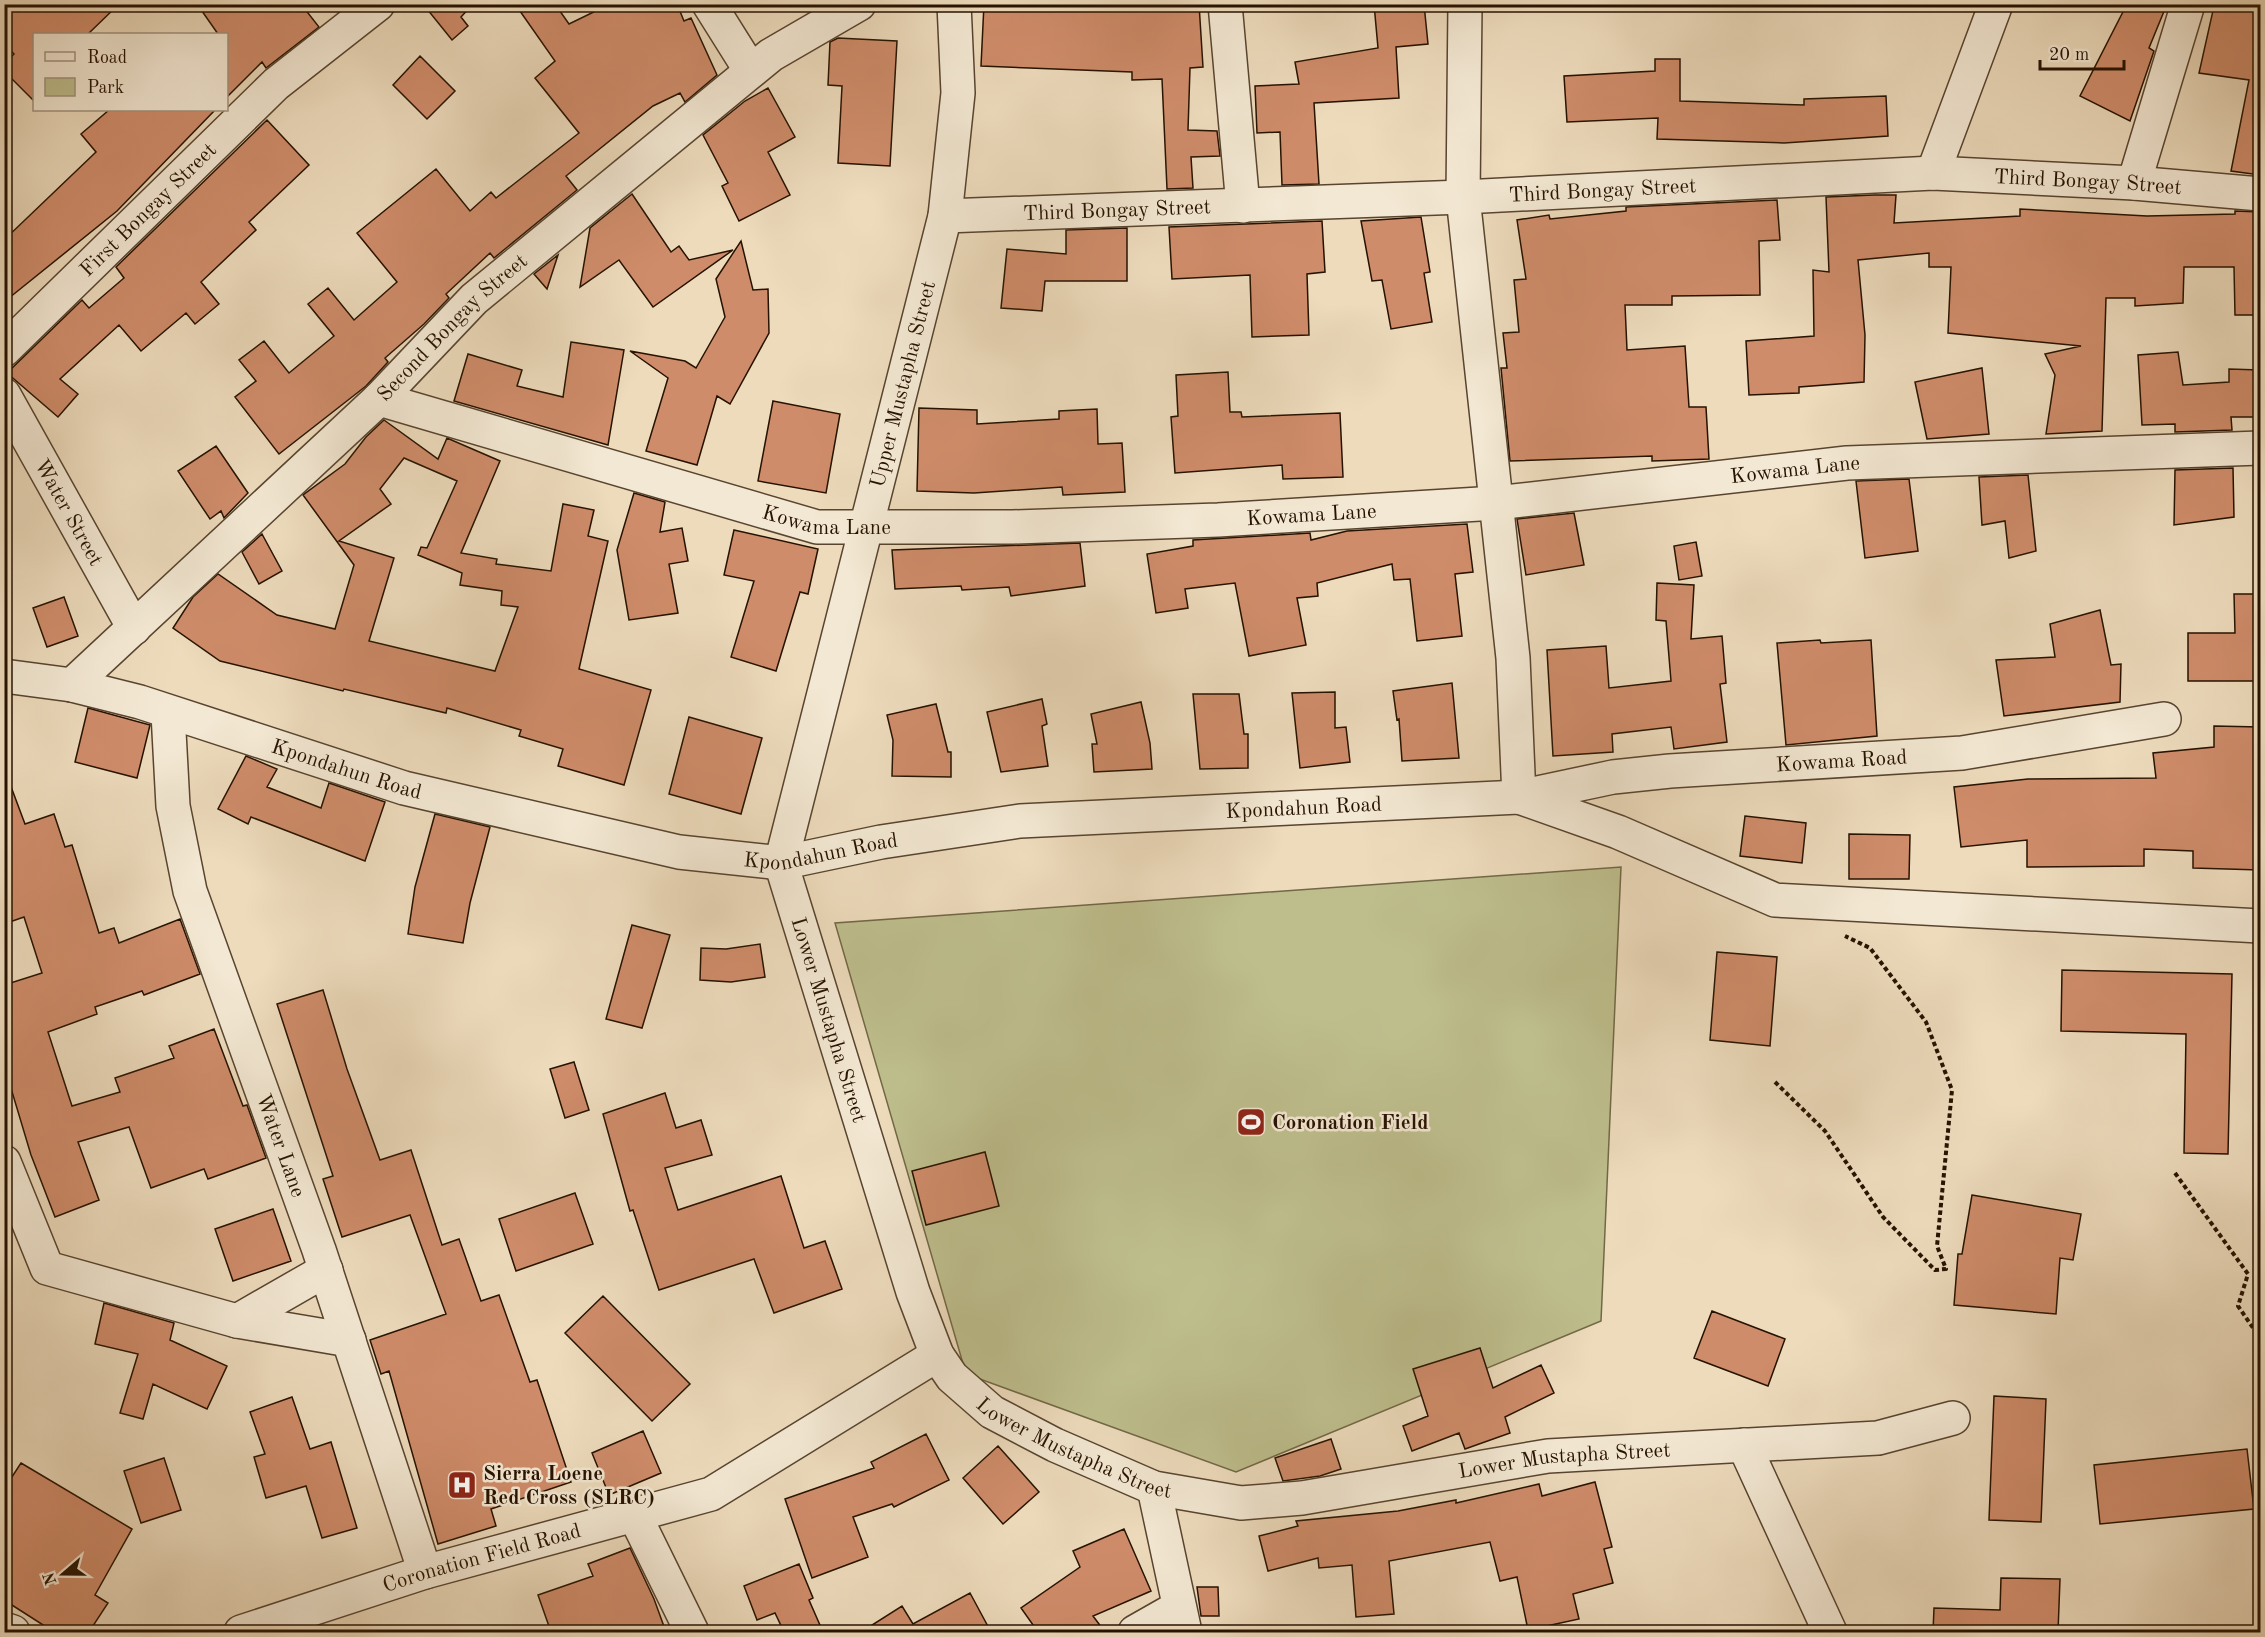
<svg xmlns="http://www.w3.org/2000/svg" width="2265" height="1637" font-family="'Old Standard TT',serif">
<rect width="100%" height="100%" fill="#eddbbc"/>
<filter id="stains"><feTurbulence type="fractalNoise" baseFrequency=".00333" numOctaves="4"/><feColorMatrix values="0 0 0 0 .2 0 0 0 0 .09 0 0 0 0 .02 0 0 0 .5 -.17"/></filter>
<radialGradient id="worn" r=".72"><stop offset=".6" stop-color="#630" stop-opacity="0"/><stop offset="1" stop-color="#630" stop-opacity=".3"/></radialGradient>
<!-- green -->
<path fill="#bebe8d" stroke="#726846" stroke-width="1.5" d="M1621,867L1601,1321L1236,1472L966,1374L835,923Z"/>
<!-- building -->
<path fill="#cf8c6a" stroke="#261200" stroke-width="1.5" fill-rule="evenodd" d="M4,4H119L88,34H34V101L4,71V64L14,54L4,44Z
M197,4H301L319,27L266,68L262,62L226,98V34H218Z
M423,4H473L461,17L468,26L452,40Z
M515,4H555L569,24L610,4H677L684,21L691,18L717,75L685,102L680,93L653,106L566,176L577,190L494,258L490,253L446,294L449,298L424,324L385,358L388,362L366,386L279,454L235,397L256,381L239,360L264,341L289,373L334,336L308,304L328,288L354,320L397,282L357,233L436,169L470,211L491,192L496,198L579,133L535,78L555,61Z
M984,4L1058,9V6L1149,8V4H1199L1203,67L1190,68L1188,130L1217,131L1220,156L1191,157L1193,188L1167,189L1162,79L1132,80V72L981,66Z
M1374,4H1424L1428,44L1396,47L1399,98L1314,103L1319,184L1282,185L1280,132L1257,133L1255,86L1299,84L1295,62L1378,48Z
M2127,4H2167L2149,48L2154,51L2130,121L2080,96Z
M2214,6L2260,12V48L2254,76L2260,77V175L2231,171L2249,80L2199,73Z
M838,38L897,41L890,166L838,163L842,86L828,85L830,42Z
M420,56L455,91L427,119L393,85Z
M1655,59H1680V101L1804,105V99L1886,96L1888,136L1784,143L1657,139L1658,118L1567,122L1564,76L1655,71Z
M768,88L795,137L768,152L790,195L739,221L722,186L728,183L703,135L745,101Z
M109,110H215L117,211L4,302V240L96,152L81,134Z
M267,120L309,165L249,222L256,230L201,282L219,304L195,324L186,313L141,351L119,325L60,379L78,394L58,417L7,373L82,300L89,308L124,278L116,267Z
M632,194L671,252L679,246L689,260L733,250L653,307L619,260L580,287L590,228Z
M1874,195H1896L1894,223L2020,216V209L2147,216L2235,214V211L2260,212V315H2235L2234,267H2184L2183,303L2135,306V298H2106L2102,431L2046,434L2055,375L2045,354L2081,346L1948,333L1951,267H1929V253L1858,260L1865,335L1864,382L1799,387V393L1749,395L1746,341L1814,336L1813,270L1829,272L1826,197Z
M1777,200L1780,240L1759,241L1760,295L1672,296V305H1625L1627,350L1685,346L1689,407H1706L1709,459L1652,461V456L1510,461L1501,368H1507L1503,333L1519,332L1514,280L1526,279L1517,220L1549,215L1550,219L1626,211V207Z
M1421,217L1430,272L1424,273L1432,322L1391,329L1382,280L1372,281L1361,221Z
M1322,221L1325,272L1307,274L1309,335L1252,337L1250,275L1172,279L1169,227Z
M1127,228V281H1045L1042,311L1001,308L1007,249L1066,254V230Z
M741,241L753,290L768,289L769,333L730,404L717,396L697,465L646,451L668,378L630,351L685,361L696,368L725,317L716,279Z
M558,255L547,289L534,274Z
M571,342L624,350L608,445L454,401L468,354L522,370L517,386L563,397Z
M2178,352L2183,385L2229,382V369L2260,370V417H2231L2232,430L2175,432V424L2142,425L2138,355Z
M1982,368L1989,434L1927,439L1915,382Z
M1228,372L1230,412H1241L1242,417L1340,413L1343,477L1283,479L1282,465L1175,473L1171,417L1178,416L1176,375Z
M773,401L840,414L826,493L758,481Z
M919,408L977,410V424L1059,419V411L1097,409L1098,444L1122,443L1125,492L1063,495L1062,487L974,493L917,491Z
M384,420L438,459L447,438L500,461L461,553L497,559L496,564L551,571L563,504L594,510L588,536L608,541L579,669L651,690L624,785L558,766L563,749L519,736L521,730L447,708L446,713L344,689L343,691L220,661L173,628L193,597L218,574L277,615L335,629L354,565L303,495L345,464L366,437ZM404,458L457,481L427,548L421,547L418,555L462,573L460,585L502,591L501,605L518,607L495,671L369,641L394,558L339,541L391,504L380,489Z
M216,446L248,493L224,518L221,511L210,519L178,471Z
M2233,468L2234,517L2174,525L2175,470Z
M2028,475L2036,551L2009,558L2005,521L1982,525L1979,477Z
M1909,479L1918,551L1865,558L1856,481Z
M634,493L665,502L660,532L682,528L688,561L669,564L678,613L629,620L617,550Z
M1574,513L1584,565L1526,575L1517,519Z
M1467,524L1473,572L1455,574L1462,636L1417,641L1410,579L1394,580L1392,564L1317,583L1318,596L1297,598L1306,645L1249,656L1235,583L1185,589L1188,608L1156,613L1147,554L1193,546V540L1310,533L1311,540L1347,531Z
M734,530L818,549L808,594L800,592L776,671L731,657L754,581L724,575Z
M262,534L282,571L259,584L242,552Z
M1696,542L1702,576L1679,580L1674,546Z
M1080,543L1085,586L1011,596L1009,587L962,590L961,586L895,589L892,550Z
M1657,583L1694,585L1691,639L1722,636L1726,683L1720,684L1727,742L1674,749L1671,727L1612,734L1613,752L1553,756L1547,650L1606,646L1609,688L1671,681L1666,621L1656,620Z
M2234,594H2260V681H2188V633H2235Z
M64,597L78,636L47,647L33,608Z
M2100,610L2111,665L2121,664L2120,702L2004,716L1996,660L2055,657L2050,624Z
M1820,640L1821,643L1871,640L1877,736L1786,745L1777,643Z
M1452,683L1459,758L1402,761L1399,719L1397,720L1393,691Z
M1335,692V728L1346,727L1350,762L1300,768L1292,693Z
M1193,694H1239L1244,734H1248V768L1200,769Z
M1042,699L1047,724L1042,726L1048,766L1001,772L987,712Z
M1141,702L1150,743L1152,769L1094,772L1092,744H1097L1091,714Z
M936,704L948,752H951V777L892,776L893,740L887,715Z
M88,708L150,725L137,778L75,762Z
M689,717L762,738L741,814L669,794Z
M2214,726L2260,727V870L2193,868V851L2144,849V866L2027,867V840L1961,847L1954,787L2028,779L2156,778L2153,753L2214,747Z
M246,756L277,769L267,787L321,808L329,783L385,802L365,861L251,817L248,824L218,809Z
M7,776L25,824L54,814L65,847L72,845L99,933L114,928L119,943L180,919L200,974L144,995L142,991L95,1007L97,1014L48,1032L72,1106L120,1092L115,1078L174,1058L169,1046L214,1029L243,1106L247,1105L266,1158L208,1179L204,1169L151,1188L129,1127L78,1142L99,1200L55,1217L31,1155L4,1065V985L42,973L24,917L4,924V777Z
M435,814L490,827L470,903L463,943L408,934L415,887Z
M1745,816L1806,823L1802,863L1740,856Z
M1849,834L1910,835L1909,879H1849Z
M632,925L670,935L642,1028L606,1019Z
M760,944L765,977L731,982L700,980L701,948L726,949Z
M1717,952L1777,957L1770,1046L1710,1040Z
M2062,970L2232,974L2228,1154L2184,1153L2186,1034L2061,1031Z
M323,990L347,1069L380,1160L411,1150L442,1245L459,1239L481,1301L499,1295L530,1382L537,1380L571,1482L491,1509L496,1526L438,1544L389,1371L381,1374L370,1340L446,1314L410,1215L342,1237L323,1179L333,1176L277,1004Z
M574,1062L589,1110L565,1118L550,1069Z
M665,1093L676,1128L701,1120L712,1155L665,1168L678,1210L781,1176L804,1248L825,1241L842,1289L774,1313L754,1259L659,1290L633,1210L630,1211L603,1114Z
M985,1152L999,1206L926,1225L912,1171Z
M575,1193L593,1244L516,1271L499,1219Z
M1972,1195L2081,1214L2073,1260L2060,1258L2056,1314L1954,1305L1958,1254H1962Z
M273,1209L291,1261L233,1281L215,1229Z
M603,1296L690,1384L652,1421L565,1333Z
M104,1303L174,1323L170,1340L227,1366L207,1409L153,1384L143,1419L120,1413L138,1354L95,1344Z
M1712,1311L1785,1339L1768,1386L1694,1358Z
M1480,1348L1493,1388L1541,1365L1554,1393L1505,1417L1510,1433L1465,1449L1459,1433L1412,1451L1403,1426L1428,1416L1413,1369Z
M1994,1396L2046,1399L2041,1522L1989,1520Z
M292,1397L310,1449L331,1442L357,1528L322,1538L306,1486L266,1498L254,1457L265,1454L250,1412Z
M643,1431L661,1473L609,1495L592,1453Z
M926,1434L949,1480L894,1507L892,1504L853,1517L868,1557L812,1578L785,1499L874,1468L871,1462Z
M1331,1439L1341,1469L1320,1476L1283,1481L1275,1458Z
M998,1446L1039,1492L1003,1524L963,1478Z
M2247,1449L2254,1509L2100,1524L2094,1465Z
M164,1458L181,1510L141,1523L124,1471Z
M21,1463L132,1529L95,1595L108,1603L89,1632H54L4,1600V1489Z
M1595,1482L1612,1547L1604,1549L1613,1583L1573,1594L1579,1619L1528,1630L1517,1577L1500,1581L1490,1542L1389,1561L1394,1614L1356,1617L1352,1565L1319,1568L1318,1558L1268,1571L1259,1536L1298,1526L1296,1521L1398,1511L1456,1500V1503L1539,1484L1542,1496Z
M1124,1529L1151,1591L1093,1616L1105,1632H1038L1021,1608L1080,1567L1073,1551Z
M630,1548L654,1599L666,1632H551L538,1595L593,1576L588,1564Z
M799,1564L813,1598L809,1600L823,1632H784L775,1613L757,1620L744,1586Z
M2001,1578L2060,1579L2058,1632H1933L1934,1608L2000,1610Z
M1197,1587H1218L1219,1616H1201Z
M970,1593L991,1632H861L902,1606L913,1624Z"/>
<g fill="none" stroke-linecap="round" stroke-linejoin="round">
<!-- minor casing -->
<g stroke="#58442f" stroke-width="36">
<g id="minor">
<path d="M709,4L751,71"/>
<path d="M1225,4L1243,206"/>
<path d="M1465,4L1463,197L1513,658L1519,797"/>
<path d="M1933,173L1996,4"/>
<path d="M2134,183L2188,4"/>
<path id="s1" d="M945,216L1463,197L1933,173L2134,183L2260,194"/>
<path id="s2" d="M4,350L276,84L378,4"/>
<path id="s3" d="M4,395L134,628"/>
<path id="s4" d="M379,399L817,527H1013L1218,520L1496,503L1847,463L2260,448"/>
<path id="s5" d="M4,676L72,685L140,702L404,788L679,852L781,863L881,842L1020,821L1519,797L1613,777L1670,771L1962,753L2164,719"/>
<path id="s6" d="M72,685L379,399L474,299L771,55L859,4"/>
<path id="s7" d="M168,713L173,806L190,891L319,1250L425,1572"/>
<path d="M1519,797L1618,832L1775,900L2260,926"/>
<path id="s8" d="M781,863L913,1292L937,1355L952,1377L992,1412L1055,1445L1154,1488L1241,1503L1302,1498L1548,1456L1878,1438L1953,1418"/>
<path id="s9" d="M781,863L945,216L958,93L954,4"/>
<path d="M4,1162L47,1268L237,1321L349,1340"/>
<path d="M237,1321L326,1270"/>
<path d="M1744,1445L1830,1632"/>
<path d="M1154,1488L1185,1632"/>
<path d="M634,1514L692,1632"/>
<path d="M4,1629L13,1632"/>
<path id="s10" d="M241,1632L425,1572L711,1494L937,1355"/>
<path d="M1135,1632L1179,1607"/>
</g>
</g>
<!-- path -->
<path stroke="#261200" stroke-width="4" stroke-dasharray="4.5 3" stroke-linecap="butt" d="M1775,1082L1825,1131L1883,1217L1935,1270L1946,1269L1937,1246L1952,1090L1926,1022L1870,948L1845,936
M2175,1173L2248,1274L2238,1306L2260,1338"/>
<!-- minor -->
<use href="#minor" stroke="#f3e8d3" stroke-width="33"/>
</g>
<!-- icons -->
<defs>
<g id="stadium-square" transform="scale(1.5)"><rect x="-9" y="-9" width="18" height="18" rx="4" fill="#8f2418" stroke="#f3e8d3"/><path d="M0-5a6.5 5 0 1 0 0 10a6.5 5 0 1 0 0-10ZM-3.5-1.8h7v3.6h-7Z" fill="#fff"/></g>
<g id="hospital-square" transform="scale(1.5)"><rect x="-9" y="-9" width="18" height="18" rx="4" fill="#8f2418" stroke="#f3e8d3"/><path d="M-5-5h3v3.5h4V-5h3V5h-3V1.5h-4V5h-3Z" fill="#fff"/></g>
</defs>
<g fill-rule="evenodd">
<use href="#stadium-square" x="1251" y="1122"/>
<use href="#hospital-square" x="462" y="1485"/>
</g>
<g text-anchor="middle" stroke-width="5" stroke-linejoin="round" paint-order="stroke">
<!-- street labels -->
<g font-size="21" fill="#261200" stroke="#f3e8d3">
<text dy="7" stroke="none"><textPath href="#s1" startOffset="1144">Third Bongay Street</textPath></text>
<text dy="7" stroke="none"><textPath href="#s1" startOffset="658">Third Bongay Street</textPath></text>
<text dy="7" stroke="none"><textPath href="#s2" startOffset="201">First Bongay Street</textPath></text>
<text dy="7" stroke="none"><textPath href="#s1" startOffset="172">Third Bongay Street</textPath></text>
<text dy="7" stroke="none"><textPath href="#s6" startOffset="522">Second Bongay Street</textPath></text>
<text dy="7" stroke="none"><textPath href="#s9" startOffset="494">Upper Mustapha Street</textPath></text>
<text dy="7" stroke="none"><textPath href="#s4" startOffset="1437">Kowama Lane</textPath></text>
<text dy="7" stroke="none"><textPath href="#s3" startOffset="134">Water Street</textPath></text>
<text dy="7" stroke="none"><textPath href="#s4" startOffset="951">Kowama Lane</textPath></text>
<text dy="7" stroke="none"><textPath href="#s4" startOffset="465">Kowama Lane</textPath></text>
<text dy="7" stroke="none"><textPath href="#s5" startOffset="1869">Kowama Road</textPath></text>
<text dy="7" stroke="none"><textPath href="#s5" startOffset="356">Kpondahun Road</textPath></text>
<text dy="7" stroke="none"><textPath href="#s5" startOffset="1328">Kpondahun Road</textPath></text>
<text dy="7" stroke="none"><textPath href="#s5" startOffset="842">Kpondahun Road</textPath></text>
<text dy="7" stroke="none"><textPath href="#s8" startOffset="164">Lower Mustapha Street</textPath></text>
<text dy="7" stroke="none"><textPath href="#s7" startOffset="450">Water Lane</textPath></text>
<text dy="7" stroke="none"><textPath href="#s8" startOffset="686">Lower Mustapha Street</textPath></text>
<text dy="7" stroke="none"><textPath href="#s8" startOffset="1190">Lower Mustapha Street</textPath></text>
<text dy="7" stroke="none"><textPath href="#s10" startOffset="252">Coronation Field Road</textPath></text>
</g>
<!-- poi labels -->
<g font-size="21" font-weight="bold" fill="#261200" stroke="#f3e8d3" text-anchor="start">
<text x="1272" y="1129">Coronation Field</text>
<text x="483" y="1480">Sierra Loene<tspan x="483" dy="24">Red Cross (SLRC)</tspan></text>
</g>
</g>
<!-- margin -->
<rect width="2265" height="1637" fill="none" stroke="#eddbbc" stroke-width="24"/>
<rect x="6" y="6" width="2253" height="1625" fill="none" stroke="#261200" stroke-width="3"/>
<rect x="12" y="12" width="2241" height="1613" fill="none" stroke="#261200" stroke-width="1.5"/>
<!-- legend -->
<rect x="33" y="33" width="195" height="78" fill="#f3e8d3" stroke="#a1927f" stroke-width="1.5"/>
<rect x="45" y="52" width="30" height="9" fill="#f3e8d3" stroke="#a1927f" stroke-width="1.5"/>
<text x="87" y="63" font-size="18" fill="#261200">Road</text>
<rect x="45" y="78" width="30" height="18" fill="#bebe8d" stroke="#a1927f" stroke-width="1.5"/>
<text x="87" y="93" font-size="18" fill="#261200">Park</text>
<!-- north arrow -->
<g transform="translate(63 1574) rotate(250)" stroke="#f3e8d3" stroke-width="4.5" paint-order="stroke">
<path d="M0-4.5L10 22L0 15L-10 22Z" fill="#261200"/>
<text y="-9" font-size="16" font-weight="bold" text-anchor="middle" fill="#261200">N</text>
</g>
<!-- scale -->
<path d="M2040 60v9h84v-9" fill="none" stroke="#261200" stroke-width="3"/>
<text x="2049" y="60" font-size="18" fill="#261200" stroke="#f3e8d3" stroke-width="4.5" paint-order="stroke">20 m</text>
<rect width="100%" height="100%" filter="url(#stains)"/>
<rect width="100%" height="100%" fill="url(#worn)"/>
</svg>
